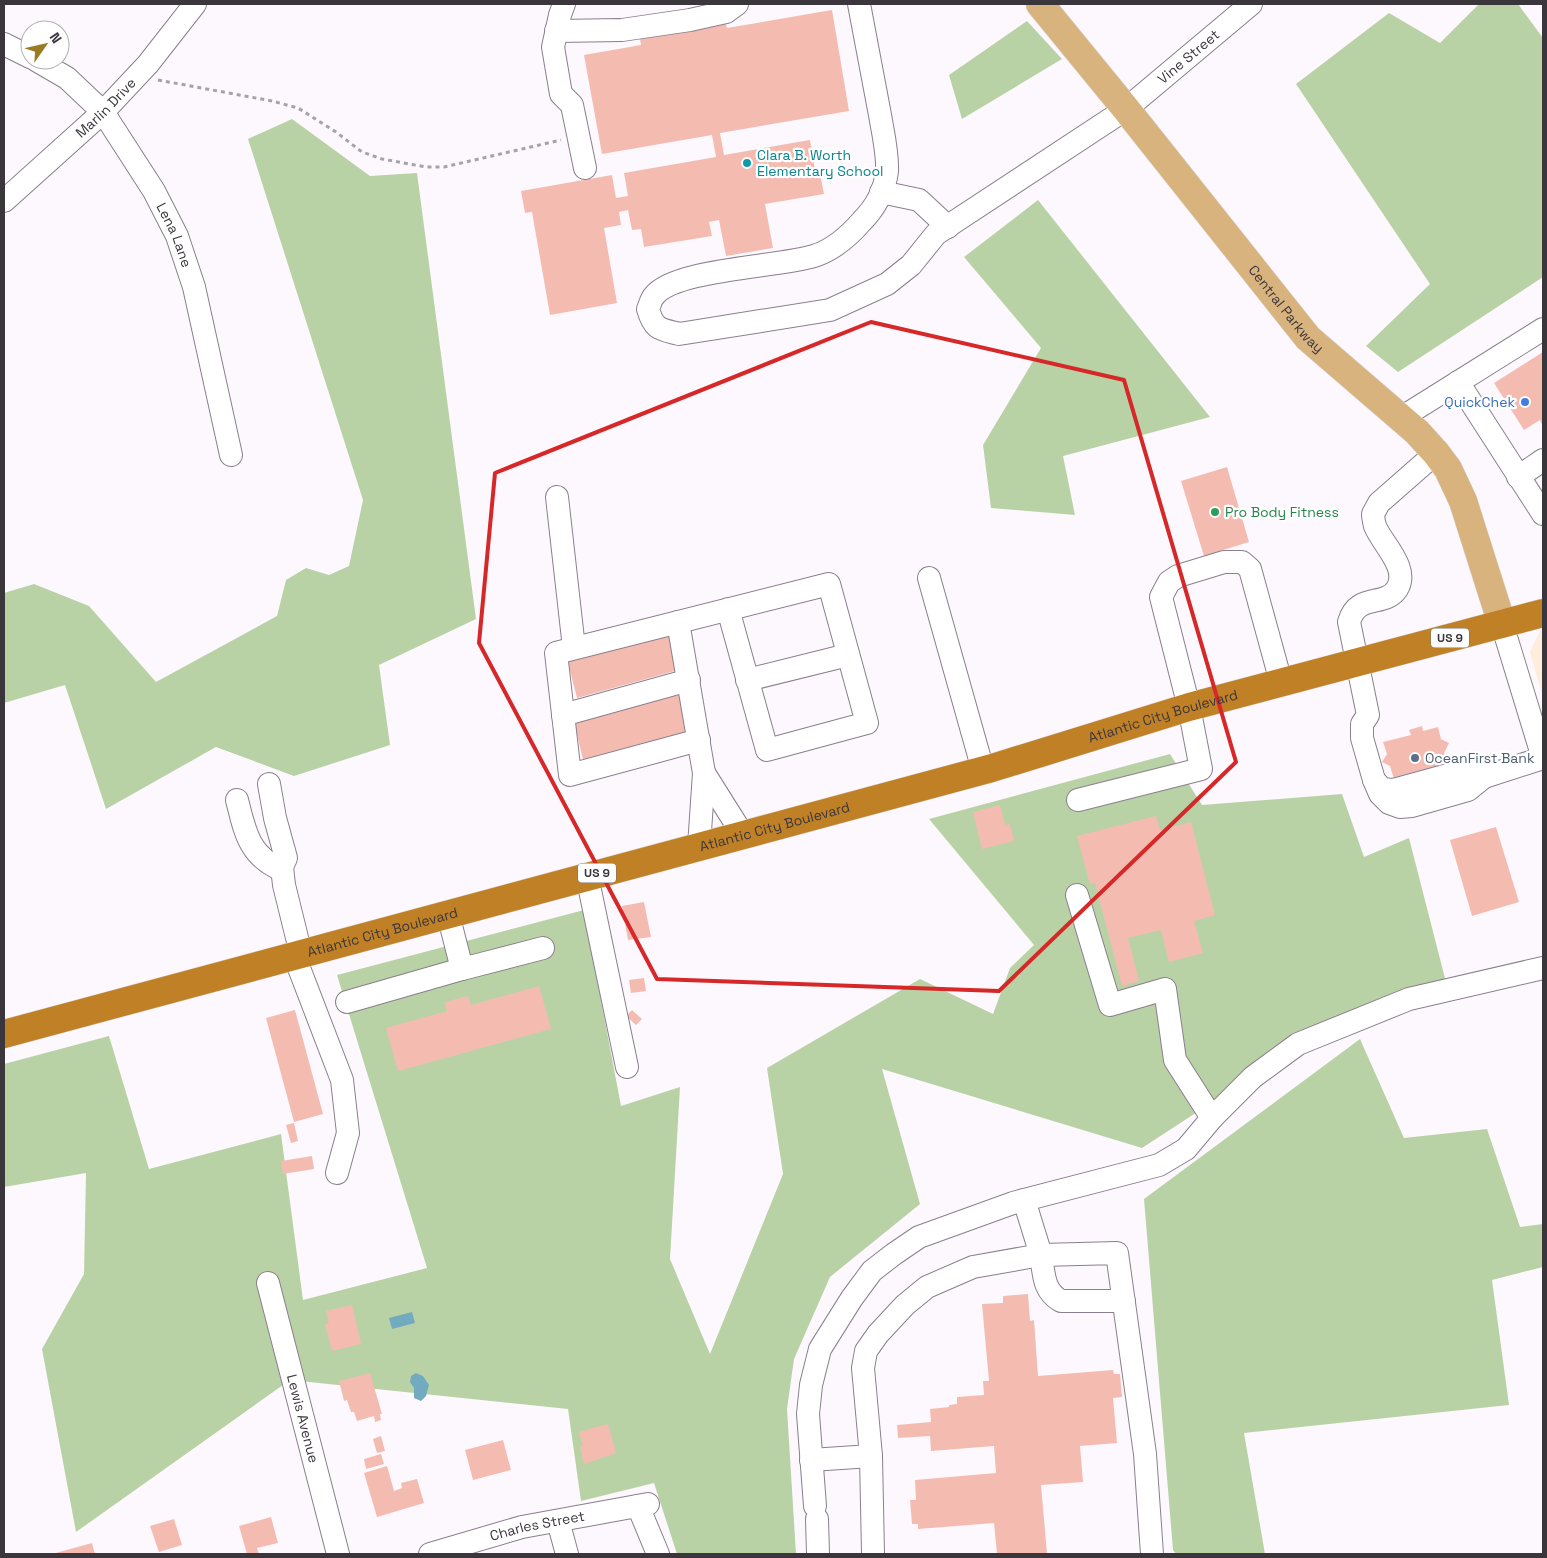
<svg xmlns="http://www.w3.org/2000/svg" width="1547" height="1558" font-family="'Space Grotesk',sans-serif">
<rect width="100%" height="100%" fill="#fdf8fe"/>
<!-- commercial -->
<path fill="#feeddb" d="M1543,630V697L1530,652L1540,631Z"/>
<!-- forest -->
<path fill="#b9d2a5" d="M1479,4H1518L1543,38V277L1398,372L1366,346L1430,284L1296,84L1389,13L1440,43Z
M1027,21L1062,59L962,119L949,75Z
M292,119L370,176L417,173L476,619L379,665L390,745L294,776L216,747L106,809L65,685L4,703V593L34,584L89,606L156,682L277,616L286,580L306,568L329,575L349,566L363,500L248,139Z
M1038,200L1210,417L1063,456L1075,515L991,508L983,445L1041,348L964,257Z
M1170,754L1202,805L1342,794L1364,857L1409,838L1448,990L1352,1011L1142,1148L882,1069L920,1204L830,1277L794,1359L787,1409L796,1554H677L654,1483L581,1501L568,1409L290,1380L76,1532L42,1349L84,1274L86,1173L4,1187V1064L109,1036L149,1169L281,1134L303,1300L427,1268L337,975L584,910L621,1106L680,1087L670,1259L710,1354L783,1174L767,1068L920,979L993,1014L1010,968L1034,945L929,819Z
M1360,1039L1404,1138L1487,1129L1520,1227L1543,1224V1267L1492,1280L1509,1405L1244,1433L1265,1554H1176L1173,1550L1144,1199Z"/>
<!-- water -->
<path fill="#72aac0" d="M412,1312L415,1323L392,1329L389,1318Z
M416,1373L423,1376L429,1385L426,1396L421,1401L414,1398V1388L410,1382L411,1376Z"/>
<!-- building -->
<path fill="#f4bcb1" d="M832,10L849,111L720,133L724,155L810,140L815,170L819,169L824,194L765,204L773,248L726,256L719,220L709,222L712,236L644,247L641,229L632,230L628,210L619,212L621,225L604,228L617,303L550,315L532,212L525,213L521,191L612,175L616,198L628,196L624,173L716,157L712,135L602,154L584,55L641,45L640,39L726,24L727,28Z
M1543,352V427L1540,420L1524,430L1494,383Z
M1227,467L1249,542L1204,556L1181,481Z
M672,630L682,669L577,698L567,659Z
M678,693L689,732L583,760L574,722Z
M1422,726L1423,731L1438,727L1441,739L1449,743L1444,753L1448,764L1394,779L1390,766L1382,762L1387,754L1383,742L1411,735L1409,730Z
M1000,805L1005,825L1010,824L1014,841L982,849L973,812Z
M1156,816L1160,830L1191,822L1215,915L1194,921L1203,953L1169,962L1161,930L1128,938L1139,981L1122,986L1095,883L1090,884L1077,836Z
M1496,827L1519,902L1472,916L1450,840Z
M644,902L651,937L628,940L622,906Z
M644,978L646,991L631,993L629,980Z
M539,986L551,1029L398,1071L386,1028L447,1011L445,1002L468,996L471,1005Z
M295,1010L323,1114L294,1122L266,1018Z
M632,1010L642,1019L636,1025L626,1016Z
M294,1123L298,1141L291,1143L286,1125Z
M312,1156L314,1169L283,1174L281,1161Z
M1028,1294L1030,1321L1034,1320L1038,1376L1113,1370L1114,1374H1120L1122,1397L1113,1398L1117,1443L1080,1446L1083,1482L1041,1485L1047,1554H997L994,1523L918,1529V1524H912L910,1500H916L915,1480L996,1473L994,1446L931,1451L930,1436L898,1438L897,1425L931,1422L930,1409L949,1407V1405L957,1404V1397L984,1395L983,1381H989L982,1304L1003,1303V1296Z
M352,1305L361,1344L332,1351L325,1324H329L326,1311Z
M370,1373L382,1414H380L381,1420L375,1422L374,1416L357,1421L354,1412H351L347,1400L344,1401L339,1381Z
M608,1424L616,1453L584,1464L580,1446H583L579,1432Z
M381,1436L385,1451L377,1453L373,1439Z
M503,1440L511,1470L473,1480L465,1450Z
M381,1454L384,1464L366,1469L364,1459Z
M387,1466L394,1491L402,1488L401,1483L417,1479L424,1503L377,1517L364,1473Z
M271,1517L278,1543L257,1548L259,1554H247L239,1526Z
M174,1519L182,1545L159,1552L150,1526Z
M92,1543L95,1554H52Z"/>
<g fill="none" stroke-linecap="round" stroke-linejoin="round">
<!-- minor casing -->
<g stroke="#8a7f8c" stroke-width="24">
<g id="minor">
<path d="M564,4L560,15L553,47L561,94L572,105L585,168"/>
<path id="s1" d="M859,4C866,41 873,78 880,115C883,133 888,154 887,171C885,190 875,208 862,221C849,236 833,250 814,256C779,267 674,269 654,296C651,299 650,305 648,309C654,330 660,329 679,334L830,310L887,284L911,265L936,234L1126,109L1251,4"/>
<path d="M556,31L622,30L690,20L726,12L737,4"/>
<path d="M4,44L30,57"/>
<path id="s2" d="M36,60L67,78L103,112L154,191L177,236L194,287L231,455"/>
<path d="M881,192L919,200L948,227"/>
<path id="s3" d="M4,201L103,112L148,64L195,4"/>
<path d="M1458,382L1543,514"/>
<path d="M1401,418L1543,329"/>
<path d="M1436,453L1379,503L1373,514C1373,518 1374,522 1375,526C1382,544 1410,568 1397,589C1384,608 1358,592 1349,622L1368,715L1362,724V738L1374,780L1380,794L1389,803L1400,807L1412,806L1468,790L1484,777"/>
<path d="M1518,477L1543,460"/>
<path d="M557,497L574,648"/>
<path d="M929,578L983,770"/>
<path d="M678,622L704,773L699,846"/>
<path d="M1502,624L1543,758"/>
<path d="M747,680L848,655"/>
<path d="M563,715L689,680"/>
<path d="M699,740L570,775L556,653L829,584L867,723L767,750L728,609"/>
<path d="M704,773L743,835"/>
<path d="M1374,780L1382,789L1393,790L1481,766L1484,777L1543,758"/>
<path d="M269,784L275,818L286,858L282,867L284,885L301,954"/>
<path d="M237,800C245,832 249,856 282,870"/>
<path d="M1078,800L1201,769L1189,707L1161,597L1169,582L1178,576L1224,562H1242L1250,569L1281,682"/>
<path d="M587,876L627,1067"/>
<path d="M1077,895L1110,1005L1165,989L1175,1060L1212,1118"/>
<path d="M448,914L462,969L543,948"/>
<path d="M294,955L342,1080L348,1133L337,1173"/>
<path d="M347,1002L462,969"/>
<path id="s4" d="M268,1283L338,1554"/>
<path d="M1124,1301H1061C1043,1291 1044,1274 1041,1255L1117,1253L1145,1454L1152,1554"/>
<path d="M871,1456L873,1554"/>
<path d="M811,1460L871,1456L863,1368L866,1351L878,1334L905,1305L927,1287L973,1267L1041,1255L1024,1200"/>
<path d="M638,1506L658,1554"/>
<path d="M815,1506L808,1414L811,1385L820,1349L852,1298L872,1271L894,1254L919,1237L1013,1203L1159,1165L1186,1149L1212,1118L1253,1077L1298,1044L1409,999L1543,968"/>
<path d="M817,1519L818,1554"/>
<path d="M558,1521L567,1554"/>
<path id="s5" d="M430,1554L522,1527L648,1504"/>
</g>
</g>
<!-- major casing -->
<g stroke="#d8d7d8" stroke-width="29">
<g id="major">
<path id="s6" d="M1040,4L1126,109L1308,338L1417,432L1436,453L1448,469L1463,501L1502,624"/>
</g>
</g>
<!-- highway casing -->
<g stroke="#d8d7d8" stroke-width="29">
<g id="highway">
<path id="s7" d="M4,1034L992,768L1189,707L1543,613"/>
</g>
</g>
<!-- path -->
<path stroke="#a7a2a8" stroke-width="3" stroke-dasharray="4 4" stroke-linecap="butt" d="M158,80L272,101L298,108L336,132L362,152L382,159L426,167H444L561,140"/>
<!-- minor -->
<use href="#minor" stroke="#fff" stroke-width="22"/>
<!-- major -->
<use href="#major" stroke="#d9b37d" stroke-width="28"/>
<!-- highway -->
<use href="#highway" stroke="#c08126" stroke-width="28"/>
</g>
<!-- marked area -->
<path fill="none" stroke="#d62828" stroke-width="4" stroke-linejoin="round" d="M871,322L1124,380L1236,762L999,991L657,979L479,643L495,473Z"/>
<!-- markers -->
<circle fill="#0f9aa8" stroke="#fff" stroke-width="2" cx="747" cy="163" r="5"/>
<circle fill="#3f7fe0" stroke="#fff" stroke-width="2" cx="1525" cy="402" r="5"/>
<circle fill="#2e9e5b" stroke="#fff" stroke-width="2" cx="1215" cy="512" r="5"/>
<circle fill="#5c6f8a" stroke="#fff" stroke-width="2" cx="1415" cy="758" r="5"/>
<g text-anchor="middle" stroke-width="4.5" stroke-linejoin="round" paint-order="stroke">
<!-- shield labels -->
<g fill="#fff" stroke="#767276" stroke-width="1">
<rect x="1431" y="628.5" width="38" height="19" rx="4"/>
<rect x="578" y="863.5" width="38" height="19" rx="4"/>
</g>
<g font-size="12" font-weight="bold" fill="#3b363c">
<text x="1450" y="642">US 9</text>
<text x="597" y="877">US 9</text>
</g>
<!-- street labels -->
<g font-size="14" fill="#3b363c" stroke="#fff">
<text dy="5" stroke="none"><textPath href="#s1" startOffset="1106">Vine Street</textPath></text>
<text dy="5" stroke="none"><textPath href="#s3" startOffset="138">Marlin Drive</textPath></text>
<text dy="5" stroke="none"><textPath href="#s2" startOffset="228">Lena Lane</textPath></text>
<text dy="5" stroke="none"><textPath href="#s6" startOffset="392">Central Parkway</textPath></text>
<text dy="5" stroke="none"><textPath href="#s7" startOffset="1202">Atlantic City Boulevard</textPath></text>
<text dy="5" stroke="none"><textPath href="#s7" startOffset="798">Atlantic City Boulevard</textPath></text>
<text dy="5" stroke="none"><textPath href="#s7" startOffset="392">Atlantic City Boulevard</textPath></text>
<text dy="5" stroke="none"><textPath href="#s4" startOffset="140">Lewis Avenue</textPath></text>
<text dy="5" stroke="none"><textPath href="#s5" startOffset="111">Charles Street</textPath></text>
</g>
<!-- culture labels -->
<g font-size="14" fill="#0d838f" stroke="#fff" text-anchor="start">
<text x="757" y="160">Clara B. Worth<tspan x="757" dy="16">Elementary School</tspan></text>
</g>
<!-- shop labels -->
<g font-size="14" fill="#366cbe" stroke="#fff" text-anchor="end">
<text x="1515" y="407">QuickChek</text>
</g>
<!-- leisure labels -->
<g font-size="14" fill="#27864d" stroke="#fff" text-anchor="start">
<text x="1225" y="517">Pro Body Fitness</text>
</g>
<!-- service labels -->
<g font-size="14" fill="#4e5e75" stroke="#fff" text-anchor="start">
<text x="1425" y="763">OceanFirst Bank</text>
</g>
</g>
<!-- border -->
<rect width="1547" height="1558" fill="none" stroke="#3b363c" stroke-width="10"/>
<!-- north arrow -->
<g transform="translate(45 45) rotate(56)"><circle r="24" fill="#ffffff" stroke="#b1afb1"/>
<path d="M0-4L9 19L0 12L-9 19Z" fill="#987b23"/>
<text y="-8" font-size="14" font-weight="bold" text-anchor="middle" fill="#3b363c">N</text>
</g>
</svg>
